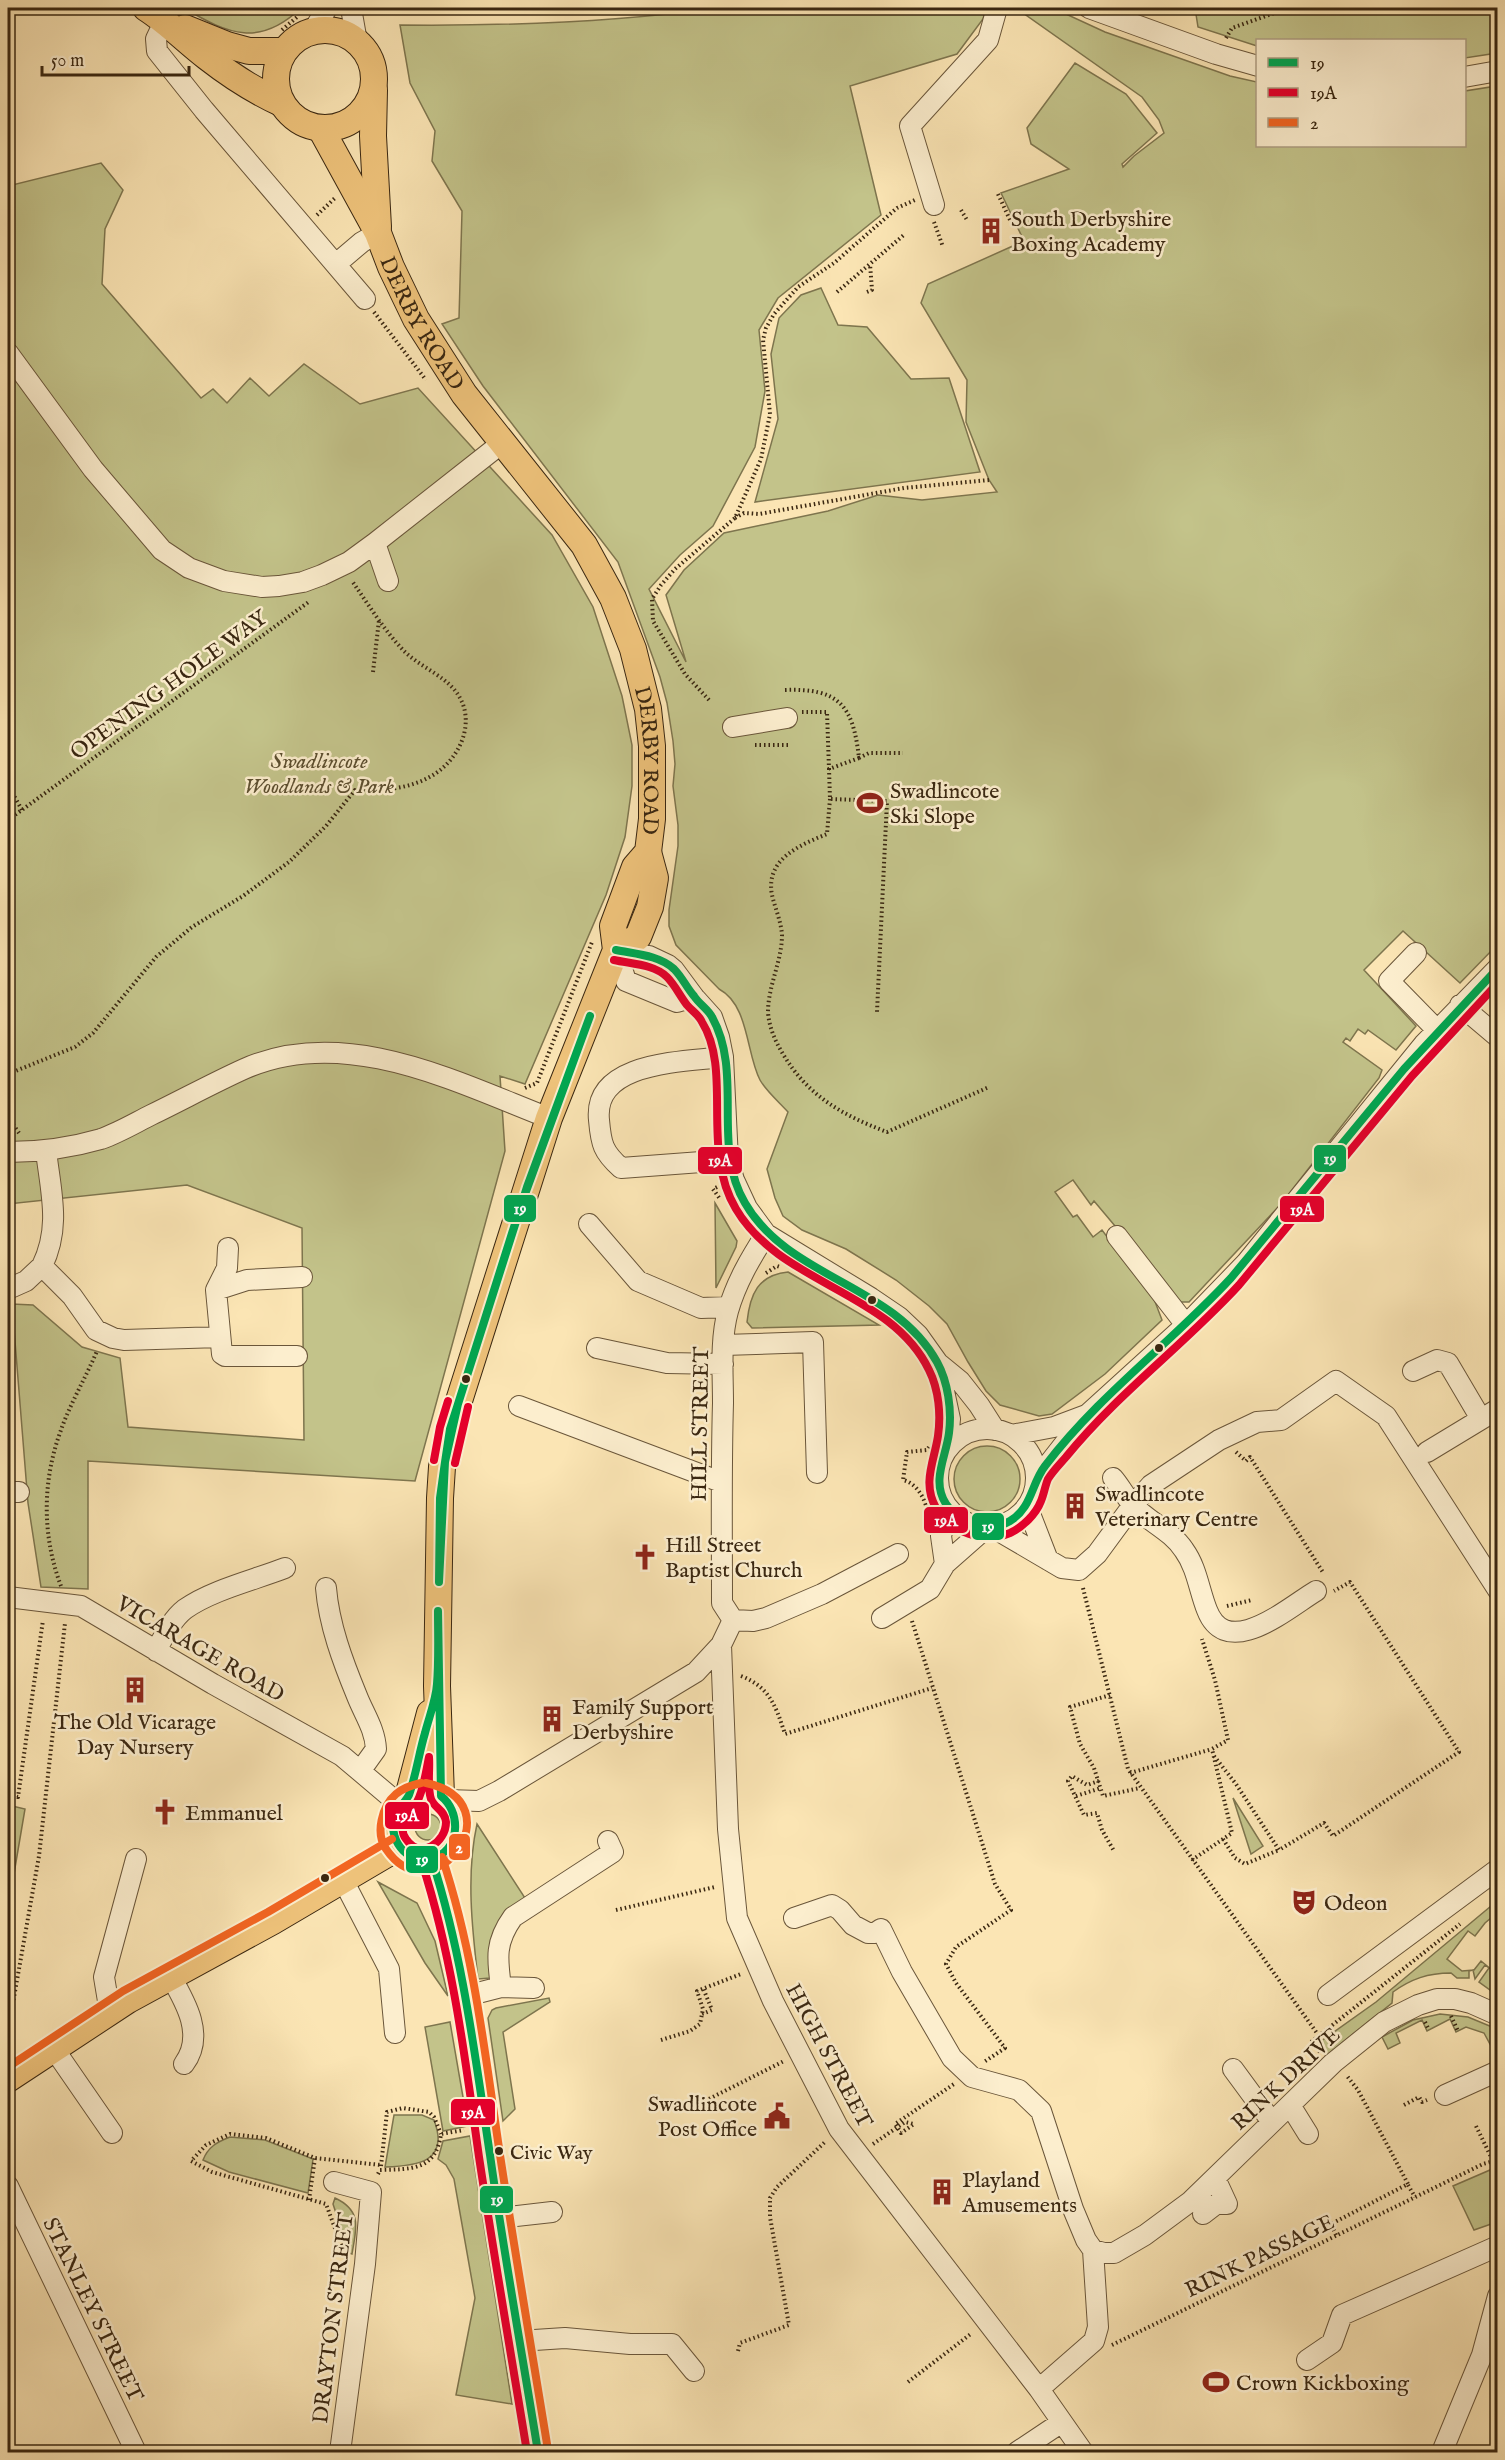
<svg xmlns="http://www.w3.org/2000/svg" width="1505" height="2460" font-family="'IM FELL English',serif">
<rect width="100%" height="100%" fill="#fbe5b4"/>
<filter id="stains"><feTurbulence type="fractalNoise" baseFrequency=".00333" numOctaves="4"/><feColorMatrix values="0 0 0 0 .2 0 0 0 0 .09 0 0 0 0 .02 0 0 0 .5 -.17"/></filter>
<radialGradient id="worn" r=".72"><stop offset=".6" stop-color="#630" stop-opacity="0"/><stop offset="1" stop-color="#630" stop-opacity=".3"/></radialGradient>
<!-- green -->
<path fill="#c3c38a" stroke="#7e754e" stroke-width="1.5" d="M184,8H301C260,47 229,35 184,8Z
M715,8H986L983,19L957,54L850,86L881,215L778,298L759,330L765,391L755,447L713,526L680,555L649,589L686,662L666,595L684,570L724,533L828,511L878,495L922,500L997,492L989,480L966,422L967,380L921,303L928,284L1024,241L1001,193L1069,169L1031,144L1027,128L1075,63L1126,94L1157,133L1122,164L1123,167L1134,156L1164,133L1159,120L1142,97L1016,8H1053L1105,32L1230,76L1257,82L1258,146H1464L1465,91L1497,86V945L1460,983L1403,931L1364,970L1416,1026L1396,1050L1368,1030L1365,1034L1358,1029L1350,1041L1346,1038L1343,1042L1382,1070L1379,1078L1281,1204L1189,1302H1179L1094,1201L1091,1205L1073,1180L1055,1192L1073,1217L1077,1215L1093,1237L1102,1230L1154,1299L1162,1320L1105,1374L1052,1414L1039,1416L1000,1405L986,1391L968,1362L947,1324L929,1306L896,1280L846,1249L802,1230L783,1216L775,1198L767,1169L788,1112C779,1102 766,1091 760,1080C746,1053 749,1005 719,989L676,945L669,926V910L678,846V825L673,786L675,764L673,741L667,703L660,677L618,562L483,386L442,324L459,318L462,211L432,161L435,131L410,83L400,25C505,26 611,23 715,8Z
M1195,8H1497V53L1465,58L1464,40H1258L1257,46L1198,27Z
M101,163L123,190L105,229L102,284L201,398L213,389L227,403L250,378L269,396L304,364L360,404L418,388L552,535L593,607L622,696L632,745V786L625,837L606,895L525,1084L500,1076L505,1151L415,1481L88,1461V1589L41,1587L28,1503L12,1304L33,1305L82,1347L120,1358L128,1427L304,1440L302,1228L187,1185L8,1204V186Z
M821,288L838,325L867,327L911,379L949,378L980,472L755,502L778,419L771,354L779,318L801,295Z
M715,1203L737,1241L736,1247L716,1288Z
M788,1272L879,1325L752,1328L747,1322C750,1294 758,1275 788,1272Z
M954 1479a33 33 0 1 1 66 0a33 33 0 1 1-66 0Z
M1233,1798L1263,1846L1251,1854Z
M8,1805L25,1809L8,1909Z
M415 1827a13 13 0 1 1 26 0a13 13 0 1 1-26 0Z
M477,1824L525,1898C487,1927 493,1933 490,1978L478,1979C472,1928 466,1874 477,1824Z
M378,1882L417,1903L435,1941L448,1996L425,1963Z
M1497,1901V1913L1485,1923L1475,1936L1468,1931L1447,1959L1462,1971L1474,1970L1481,1961L1497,1974V1995L1479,1982L1489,1968L1485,1965L1475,1979L1473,1970L1469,1971V1978H1457L1451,1973C1428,1973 1411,1979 1393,1992L1392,2003L1326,2056L1317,2044L1376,2002Z
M549,1998L550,2002L503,2032L515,2109L503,2121L488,2018L492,2010L496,2008Z
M1440,2014L1468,2017L1497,2029V2043L1491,2046L1484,2033L1466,2027L1456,2032L1450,2019L1427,2031L1422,2020L1396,2033L1400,2043L1388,2049L1382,2037L1413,2020Z
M450,2022L468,2126L443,2131L425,2027Z
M394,2115H422L434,2120C450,2162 417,2166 385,2167Z
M470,2136L512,2404L456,2395L475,2298L454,2179L446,2165L438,2159L443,2141Z
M230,2137L265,2140L313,2159L308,2193L229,2172L203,2160C208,2147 217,2142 230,2137Z
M1497,2167V2222L1474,2230L1453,2186Z
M335,2198C363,2211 356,2229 352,2254L349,2253L333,2204Z"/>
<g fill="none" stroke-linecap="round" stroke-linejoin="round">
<!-- minor casing -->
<g stroke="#6a563a" stroke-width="22">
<path id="minor" d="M351,8L357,42
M1089,8L1216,54L1258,66
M165,20L156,39L157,51L204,110L365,299
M313,31L327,8
M1464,77L1498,71
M934,205L910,126L988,40L997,8
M336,264L362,242L378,233
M8,353L93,469L162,550L189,568L224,581L262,587L279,586L303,582L322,575L349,562L375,543L502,443
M375,543L388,581
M733,727L787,718
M1416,953L1389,981L1437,1030
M694,997L677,1002L626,981L616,950L649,956L668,965L674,970L694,997L712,1017L719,1037L723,1057L728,1160L734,1180L747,1208L766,1234L871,1298L899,1317L918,1335L938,1363L960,1381L979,1405L995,1430
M1460,1005L1498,1037
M723,1057C684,1062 593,1061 599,1120C601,1144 603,1152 621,1168L728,1160
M46,1151C51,1193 61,1227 42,1266L72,1296L96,1330L113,1338L124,1340L220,1337
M8,1152C40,1152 70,1148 101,1139C118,1133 135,1123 151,1115C182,1100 213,1083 244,1069C345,1024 456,1082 549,1118
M589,1224L638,1281L701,1308L729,1307
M1117,1236L1186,1325
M8,1289L26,1281L42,1266
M216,1290L222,1354L225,1356H297
M216,1290L247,1280L302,1277
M216,1290L227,1268L228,1248
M724,1345L813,1342L817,1473
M597,1348L667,1363L723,1364
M938,1363L950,1419L947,1449
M1413,1371L1437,1360L1448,1363L1481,1419
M519,1406L721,1482
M938 1478a49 49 0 1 1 98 0a49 49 0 1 1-98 0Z
M1011,1435L1054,1427L1086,1415
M1427,1452L1498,1409
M1113,1478C1120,1486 1125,1496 1132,1504C1148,1522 1171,1530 1184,1550C1197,1568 1199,1590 1207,1610C1227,1662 1289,1607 1316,1591
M1036,1480L1087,1415L1186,1325L1246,1263L1424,1044L1498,968
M8,1492H19
M1027,1506L1048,1560
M992,1527L1062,1568L1079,1570L1097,1554L1133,1505L1151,1485L1219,1440L1257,1422L1281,1420L1336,1381L1386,1416L1498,1590
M945,1564L941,1536L948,1508
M326,1588C329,1625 343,1662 357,1696C364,1714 375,1729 376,1749L361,1770
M8,1597L81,1606L213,1684L342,1756L400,1805
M882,1618L930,1589L945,1564L987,1527
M733,1620L722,1603C722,1536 721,1470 723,1403C723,1373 720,1340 728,1311C736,1283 750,1259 766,1234
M721,1645L728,1829L737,1918L773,2001L839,2129L1039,2389L1083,2452
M156,1651C164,1636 172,1619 185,1609C212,1590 254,1580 285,1568
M447,1800L479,1801L499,1791L696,1672L721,1645L733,1620L753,1621L766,1618L822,1594L898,1554
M343,1880L389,1969L395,2033
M794,1918L832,1905L840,1910L853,1925L868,1933H875L881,1929L902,1972L952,2058L972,2077L1019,2090L1041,2111L1073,2209L1086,2240L1093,2250L1104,2253H1114L1145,2235L1191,2201L1333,2063L1384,2022L1418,2005L1437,1999H1455L1471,2003L1498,2015
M171,1977C186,2003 205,2036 184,2064
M501,1987L534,1988
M1328,1995L1498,1869
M466,1996L501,1987C497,1958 495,1942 513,1917L613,1852L608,1841
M110,2013L104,1977L136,1859
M54,2049L112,2133
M1233,2069L1272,2122
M1445,2095L1498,2071
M1290,2105L1308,2134
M334,2182L371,2192L365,2264L340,2452
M8,2186L136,2452
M1203,2214L1216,2204H1227L1215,2178
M499,2218L552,2212
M519,2341L565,2338L630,2344H672L694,2371
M1307,2360L1332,2343L1342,2315L1498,2246
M1039,2389L1094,2341L1098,2327L1093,2250
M1017,2452L1062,2422
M1442,2452L1482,2355L1498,2296"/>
</g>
<!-- major casing -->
<g stroke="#3a2711" stroke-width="28">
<g id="major">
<path d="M146,8C168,22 186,41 207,57C230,75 255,91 281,103"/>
<path d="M185,28L227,45L249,51H284"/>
<circle cx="325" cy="79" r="49"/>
<path d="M374,90L373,136L378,227"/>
<path id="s1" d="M321,129L378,233L391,267L416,319L464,394L584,545L613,598L633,649L648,709L652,746V819L648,852L635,867L613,926L616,950L549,1118L450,1429L442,1467L440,1498L437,1686L441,1796"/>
<path d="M616,950L638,937L650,907L655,878L648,852"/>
<path d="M424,1793C447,1797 462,1808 455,1834C440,1884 373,1854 395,1813C402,1799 410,1797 424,1793Z"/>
<path d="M408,1797L430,1713"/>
<path d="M432,1860L448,1909L466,1996L499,2218L538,2452"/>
<path d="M8,2079L128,2000L273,1921L397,1848"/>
</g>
</g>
<!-- path -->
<path stroke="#3a2711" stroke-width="4" stroke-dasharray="1.5 3" stroke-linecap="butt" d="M282,30L297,17
M1226,38L1232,28L1289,8
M374,48L382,72
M998,194L1010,220L1008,222
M961,210L967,220
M317,215L335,198
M934,222L943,247
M837,292L905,234
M867,292L872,290L870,264
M374,312L426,380
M735,518L744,513L759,514L904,488L989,480
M373,672L379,620
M785,690C839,688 853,705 859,758L869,753H903
M709,700L685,674L653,621L652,599L661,585L675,569L735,518L761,459L770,414L763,340L766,328L774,314L798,287L834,263L897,208L915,200
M802,712H827L829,769
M755,745H790
M859,758L829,769L830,799L887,801L877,1012
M8,785L22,810
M830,799L827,834C800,845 765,859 772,895C775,908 781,921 782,935C782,961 768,986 768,1012C769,1027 775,1041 783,1054C808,1096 842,1115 887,1132L989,1087
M8,820L310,601
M8,1074L75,1047L93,1033L156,957L192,927L243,896L289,862L326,826L355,790C396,792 442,785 461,743C467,729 468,712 460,698C449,677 421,668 404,651C384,630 368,604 352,581
M525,1088L537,1083L592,942
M8,1117L19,1133
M717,1187L713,1189L720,1199
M766,1273L777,1266L780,1267
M1236,1452L1246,1461L1250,1457L1324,1574
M927,1509C924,1497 916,1483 903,1480L907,1452L927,1450L929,1447
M61,1586C42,1536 42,1481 61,1430C70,1404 86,1377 97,1351
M1083,1588L1128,1769L1319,2036
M1227,1606L1252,1600
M912,1621L995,1884L1011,1910L956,1947L946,1964L956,1983L1005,2048L984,2062
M741,1676C770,1687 776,1707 785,1734L932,1688
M1110,1695L1070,1707L1080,1744L1094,1768L1103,1796L1140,1788
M1214,1756L1236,1784L1279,1850L1324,1823L1333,1836L1459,1752L1350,1582L1334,1591
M1130,1773L1212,1749
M1099,1781L1087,1785L1072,1776L1068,1781L1084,1815L1097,1813L1102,1830L1114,1851
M8,1795L18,1797L43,1620
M1076,1796L1101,1788
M1223,1839L1235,1858L1245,1864L1279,1850
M1192,1860L1232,1833L1212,1749L1228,1740L1215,1680L1202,1639
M616,1910L715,1887
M702,2014L712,2010L703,1988
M1451,2016L1458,2031
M1425,2022L1429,2030
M8,2031L39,1856L65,1623
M661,2040L690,2031L700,2024L703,2009L697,1991L741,1974
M1320,2052L1311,2042L1460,1924
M1404,2105L1419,2097L1422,2102L1427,2100
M693,2107L784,2061
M1476,2126L1493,2161
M873,2144L905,2122L914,2124L901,2133L895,2124L954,2084
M381,2166L387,2112L403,2108L429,2112L434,2117L441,2134
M378,2174L380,2170C410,2169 436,2171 441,2134L464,2130
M1408,2185L1415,2197
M309,2200L315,2158
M1336,2235L1331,2224L1408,2184L1358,2090L1347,2076
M346,2258L326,2204L212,2172L191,2161L206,2145L230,2134L266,2138L315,2158L381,2165
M1112,2345L1483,2164L1498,2160
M738,2351L740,2343L789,2325L770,2217V2198L777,2187L826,2141
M908,2382L972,2333"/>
<!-- minor -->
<use href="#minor" stroke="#fceece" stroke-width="20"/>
<!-- major -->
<use href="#major" stroke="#eec27a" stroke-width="26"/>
<!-- bus-1 casing -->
<g stroke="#fceece" stroke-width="12">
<path id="bus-1" d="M616,950C635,954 659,955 674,969C682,977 687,988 694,996C699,1004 708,1009 712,1017C744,1074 711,1146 745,1203C789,1279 894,1284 937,1362C948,1382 952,1410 949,1433C946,1457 931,1481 946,1504C959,1524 988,1534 1010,1521C1032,1508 1031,1484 1045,1466C1099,1395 1171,1343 1231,1278L1404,1069L1498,968
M458,1404L520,1208L590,1016
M458,1404L527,1187L590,1016
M445,1462L450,1429L458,1404
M445,1462L458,1404
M439,1582L440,1498L445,1462
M439,1582L445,1462
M438,1611L441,1796C460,1811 461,1845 437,1857C411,1869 388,1842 394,1818C396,1809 405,1803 409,1795C416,1775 419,1753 425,1733C429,1717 436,1700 437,1684C439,1660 438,1635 438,1611Z
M432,1860C463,1956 475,2056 490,2155C504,2254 522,2353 538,2452"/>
</g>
<!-- bus-2 casing -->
<g stroke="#fceece" stroke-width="12">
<path id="bus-2" d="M614,960C631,964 654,964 667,977C675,985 680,996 687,1005C692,1011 699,1015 702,1022C733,1072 700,1149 736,1209C781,1285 891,1291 929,1370C939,1390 941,1415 938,1436C934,1462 922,1483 936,1508C950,1532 984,1544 1010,1533C1023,1527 1036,1514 1041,1501C1044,1494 1045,1486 1048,1479C1053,1471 1060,1464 1066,1457C1117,1394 1184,1345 1239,1285L1412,1076L1498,983
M434,1460L440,1427L448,1401
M455,1463L468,1407
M429,1757C430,1770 427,1787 431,1799C434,1808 445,1810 446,1822C446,1843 420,1860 406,1839C402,1834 402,1827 404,1821C406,1814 414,1809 417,1802C424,1789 426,1771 429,1757Z
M422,1863C453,1959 465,2058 479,2157C494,2256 511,2354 527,2452"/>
</g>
<!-- bus-3 casing -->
<g stroke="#fceece" stroke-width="12">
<path id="bus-3" d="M421,1783C412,1785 403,1788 396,1794C382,1806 375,1833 386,1849C433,1918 518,1803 426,1783
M442,1857C474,1953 485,2054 500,2155C515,2253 532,2352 548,2450
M8,2067L123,1991L268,1912L392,1839"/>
</g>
<!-- bus-1 -->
<use href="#bus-1" stroke="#00a651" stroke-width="8"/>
<!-- bus-2 -->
<use href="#bus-2" stroke="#e4002b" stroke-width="8"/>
<!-- bus-3 -->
<use href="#bus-3" stroke="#f26522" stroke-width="8"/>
</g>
<!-- icons -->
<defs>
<g id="building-bare" transform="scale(2.07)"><path d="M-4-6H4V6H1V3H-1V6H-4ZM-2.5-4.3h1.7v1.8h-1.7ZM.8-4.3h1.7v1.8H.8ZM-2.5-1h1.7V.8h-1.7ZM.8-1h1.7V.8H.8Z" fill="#8f2418" stroke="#fceece" stroke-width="2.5" paint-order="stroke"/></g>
<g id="stadium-bare" transform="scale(2.07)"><path d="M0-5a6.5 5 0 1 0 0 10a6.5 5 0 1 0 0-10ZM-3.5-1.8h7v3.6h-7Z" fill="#8f2418" stroke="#fceece" stroke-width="2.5" paint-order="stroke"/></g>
<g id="church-bare" transform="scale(2.07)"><path d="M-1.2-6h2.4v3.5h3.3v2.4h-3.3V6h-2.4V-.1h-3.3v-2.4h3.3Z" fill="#8f2418" stroke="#fceece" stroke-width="2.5" paint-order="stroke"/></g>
<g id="theatre-bare" transform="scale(2.07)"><path d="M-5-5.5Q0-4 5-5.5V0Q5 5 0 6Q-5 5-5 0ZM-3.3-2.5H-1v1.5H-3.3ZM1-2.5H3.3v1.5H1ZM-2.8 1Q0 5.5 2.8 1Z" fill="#8f2418" stroke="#fceece" stroke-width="2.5" paint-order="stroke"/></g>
<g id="civic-bare" transform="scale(2.07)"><path d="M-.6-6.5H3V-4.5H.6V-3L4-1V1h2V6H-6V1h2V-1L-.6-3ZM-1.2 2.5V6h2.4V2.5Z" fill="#8f2418" stroke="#fceece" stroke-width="2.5" paint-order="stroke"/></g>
</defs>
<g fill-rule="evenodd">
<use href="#building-bare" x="991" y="231"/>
<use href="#stadium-bare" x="870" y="803"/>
<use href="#building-bare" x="1075" y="1506"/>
<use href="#church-bare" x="645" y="1557"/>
<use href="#building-bare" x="135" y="1690"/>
<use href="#building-bare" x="552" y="1719"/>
<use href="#church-bare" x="165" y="1812"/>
<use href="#theatre-bare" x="1304" y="1902"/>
<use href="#civic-bare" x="777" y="2116"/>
<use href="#building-bare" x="942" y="2192"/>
<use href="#stadium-bare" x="1216" y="2382"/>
</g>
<!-- markers -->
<g fill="#3a2711" stroke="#fceece" stroke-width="2">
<circle cx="872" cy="1300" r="5"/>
<circle cx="1159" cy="1348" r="5"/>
<circle cx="466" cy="1379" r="5"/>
<circle cx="325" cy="1878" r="5"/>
<circle cx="499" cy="2151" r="5"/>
</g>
<g text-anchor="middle" stroke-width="5" stroke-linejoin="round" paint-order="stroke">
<!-- bus labels -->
<g font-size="20" fill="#3a2711" stroke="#fceece" text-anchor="start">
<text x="510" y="2159">Civic Way</text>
</g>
<!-- poi labels -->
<g font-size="22" fill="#3a2711" stroke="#fceece" text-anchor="start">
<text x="1011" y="226">South Derbyshire<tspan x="1011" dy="25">Boxing Academy</tspan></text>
<text x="890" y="798">Swadlincote<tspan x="890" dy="25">Ski Slope</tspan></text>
<text x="1095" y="1501">Swadlincote<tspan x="1095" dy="25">Veterinary Centre</tspan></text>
<text x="665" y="1552">Hill Street<tspan x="665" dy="25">Baptist Church</tspan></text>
<text x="572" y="1714">Family Support<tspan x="572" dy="25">Derbyshire</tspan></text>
<text x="135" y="1729" text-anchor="middle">The Old Vicarage<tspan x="135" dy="25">Day Nursery</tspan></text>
<text x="185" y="1820">Emmanuel</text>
<text x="1324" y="1910">Odeon</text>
<text x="757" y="2111" text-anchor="end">Swadlincote<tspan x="757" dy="25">Post Office</tspan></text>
<text x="962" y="2187">Playland<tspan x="962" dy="25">Amusements</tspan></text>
<text x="1236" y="2390">Crown Kickboxing</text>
</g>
<!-- street labels -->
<g font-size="22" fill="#3a2711" stroke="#fceece">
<text dy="8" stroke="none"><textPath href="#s1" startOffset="219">DERBY ROAD</textPath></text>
<text transform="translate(168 684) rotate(-36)" y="8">OPENING HOLE WAY</text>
<text dy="8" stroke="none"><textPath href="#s1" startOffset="723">DERBY ROAD</textPath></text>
<text transform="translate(699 1424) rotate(-89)" y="8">HILL STREET</text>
<text transform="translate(201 1648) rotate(30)" y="8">VICARAGE ROAD</text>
<text transform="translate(830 2055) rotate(62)" y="8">HIGH STREET</text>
<text transform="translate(1285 2078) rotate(-43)" y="8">RINK DRIVE</text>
<text transform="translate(1259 2255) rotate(-26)" y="8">RINK PASSAGE</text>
<text transform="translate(94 2309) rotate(64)" y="8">STANLEY STREET</text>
<text transform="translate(332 2318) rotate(-83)" y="8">DRAYTON STREET</text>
</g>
<!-- park labels -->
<g font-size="22" font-style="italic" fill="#5c4e2f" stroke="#fceece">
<text x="319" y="768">Swadlincote<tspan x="319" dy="25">Woodlands &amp; Park</tspan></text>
</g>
</g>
<g stroke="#fceece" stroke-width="2">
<rect x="1313" y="1144" width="34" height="29" rx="6" fill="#00a651"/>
<rect x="697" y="1146" width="46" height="29" rx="6" fill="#e4002b"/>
<rect x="503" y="1194" width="34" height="29" rx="6" fill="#00a651"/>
<rect x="1279" y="1195" width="46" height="28" rx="6" fill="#e4002b"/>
<rect x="923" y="1506" width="46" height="28" rx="6" fill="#e4002b"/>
<rect x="971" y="1512" width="34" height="29" rx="6" fill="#00a651"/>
<rect x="384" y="1801" width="46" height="29" rx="6" fill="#e4002b"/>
<rect x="448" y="1833" width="23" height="28" rx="6" fill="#f26522"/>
<rect x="405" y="1845" width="34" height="29" rx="6" fill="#00a651"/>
<rect x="450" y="2098" width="46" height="28" rx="6" fill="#e4002b"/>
<rect x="479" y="2185" width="35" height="29" rx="6" fill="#00a651"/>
</g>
<g font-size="16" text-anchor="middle" font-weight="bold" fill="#fff">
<text x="1330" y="1164">19</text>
<text x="720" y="1166">19A</text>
<text x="520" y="1214">19</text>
<text x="1302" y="1215">19A</text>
<text x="946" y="1526">19A</text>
<text x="988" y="1532">19</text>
<text x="407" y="1821">19A</text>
<text x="459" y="1853">2</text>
<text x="422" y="1865">19</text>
<text x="473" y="2118">19A</text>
<text x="497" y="2205">19</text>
</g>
<!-- margin -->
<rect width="1505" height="2460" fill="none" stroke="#fbe5b4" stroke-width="30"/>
<rect x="9" y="9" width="1487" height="2442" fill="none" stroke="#3a2711" stroke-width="3"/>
<rect x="15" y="15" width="1475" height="2430" fill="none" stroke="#3a2711" stroke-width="1.5"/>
<!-- legend -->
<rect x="1256" y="39" width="210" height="108" fill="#fceece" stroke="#ae9e82" stroke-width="1.5"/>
<rect x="1268" y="58" width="30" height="9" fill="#00a651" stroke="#ae9e82" stroke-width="1.5"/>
<text x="1310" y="69" font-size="18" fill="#3a2711">19</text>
<rect x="1268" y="88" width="30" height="9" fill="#e4002b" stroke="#ae9e82" stroke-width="1.5"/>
<text x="1310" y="99" font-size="18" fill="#3a2711">19A</text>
<rect x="1268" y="118" width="30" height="9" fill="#f26522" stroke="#ae9e82" stroke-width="1.5"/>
<text x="1310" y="129" font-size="18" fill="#3a2711">2</text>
<!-- scale -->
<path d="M42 66v9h147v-9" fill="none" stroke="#3a2711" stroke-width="3"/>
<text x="51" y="66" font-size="18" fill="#3a2711" stroke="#fceece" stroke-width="4.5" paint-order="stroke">50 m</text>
<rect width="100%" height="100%" filter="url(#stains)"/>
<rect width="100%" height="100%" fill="url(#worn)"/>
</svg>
